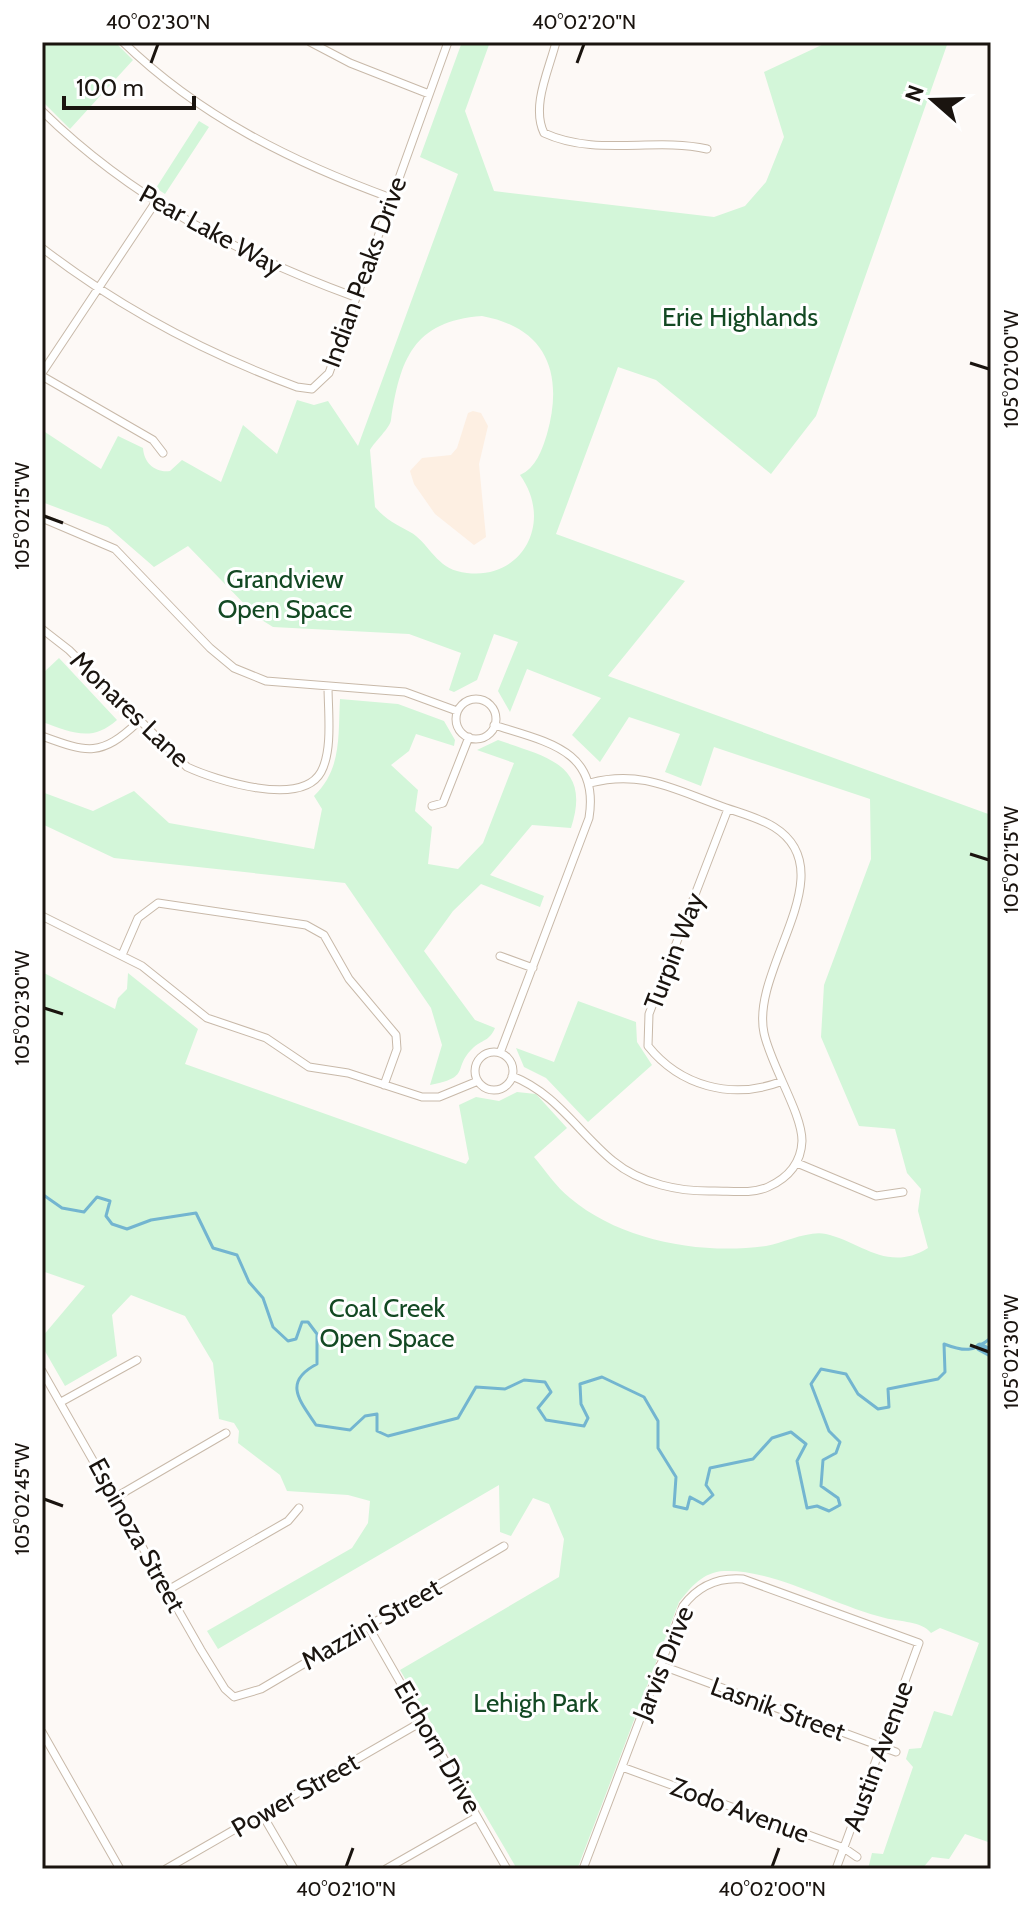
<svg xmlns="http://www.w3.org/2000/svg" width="1033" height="1911" font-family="Cabin,sans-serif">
<rect width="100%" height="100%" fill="#fdf9f6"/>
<!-- built -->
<path fill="#fdefe2" d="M473,411L481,413L488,426L479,464L486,537L474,545L435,514L414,484L410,471L422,458L451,455L457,448L468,413Z"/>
<!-- green -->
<path fill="#d3f6d9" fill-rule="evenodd" d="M42,42H115L133,60L70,129L42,101Z
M462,42H490L465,111L494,191L714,217L745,206L766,182L784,137L764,72L828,42H948L816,416L771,474L656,380L618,367L556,534L685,581L608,676L991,815V1843L965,1834L949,1859L932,1857L922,1869H868L872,1853L883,1854L913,1767L906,1759L909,1749L921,1748L934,1711L952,1716L979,1643L940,1628L931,1633C922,1621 900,1622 885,1618C835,1606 774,1569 724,1571C703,1572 691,1587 679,1602L578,1867L517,1869L400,1670L559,1577L564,1539L549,1504L533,1498L511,1536L500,1532L499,1485L218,1649L207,1631L352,1548L368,1523L370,1501L348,1495L287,1491L280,1475L238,1443L239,1431L234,1423L219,1419L213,1363L185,1316L131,1295L112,1315L117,1356L65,1386L42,1346V1337L85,1286L42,1271V972L115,1009L118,998L127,989L128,973L198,1029L185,1064L466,1164L469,1159L459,1105L476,1097L499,1101L517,1092L536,1094L567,1128L534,1157C545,1170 556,1187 570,1198C621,1241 701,1255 766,1246C783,1243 809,1230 826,1234C861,1242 888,1273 928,1248L918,1211L921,1189L907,1173L895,1129L859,1126L821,1037L824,985L871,859L870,799L714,747L701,786L665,772L680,734L629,717L600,762L572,735L601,698L527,669L510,712L498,691L518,642L494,634L477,680L454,692L449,690L461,653L409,634L273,627L257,617L188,546L154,567L108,527L42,502V430L101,469L118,436L143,448C144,463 155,473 170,471L182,460L221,482L243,425L277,454L297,400L314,405L328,401L358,446L458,174L420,157ZM482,316C547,328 564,374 547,434C542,450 536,468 520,475C556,525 518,587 457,571C435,565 427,541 410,532C396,524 386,520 375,507L370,450C375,441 390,428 391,420C400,360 413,321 482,316Z
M199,121L209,127L165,194L156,188Z
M59,658L117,720C91,743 72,732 42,722V674Z
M340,699L398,704L444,721L455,740L454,746L416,734L409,751L391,765L418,790L415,811L432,827L428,864L458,869L483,843L514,763L477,750L498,740C546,757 592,764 571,828L532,825L490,875L544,896L540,907L481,884L453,911L424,951L475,1020L495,1028C489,1042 482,1039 472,1049C452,1069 472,1077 430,1085L442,1045L431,1008L345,883L114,858L42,824V792L93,811L134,791L169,823L314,849L322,809L314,796C342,769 338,736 340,699Z
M578,1001L636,1022L637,1042L652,1065L588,1122L546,1078L524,1067L516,1048L554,1062Z"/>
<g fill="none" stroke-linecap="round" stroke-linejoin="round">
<!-- stream -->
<path stroke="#73b5d0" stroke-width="3" d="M42,1194L62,1208L84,1212L97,1197L110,1201L106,1216L112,1224L127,1229L151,1220L196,1213L213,1248L237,1255L249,1282L263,1298L273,1327L288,1341L296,1339L302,1322H308L317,1334V1364C282,1382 300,1401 316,1425L350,1430L365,1416L377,1414V1431L388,1436L458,1418L476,1387L505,1389L524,1380L545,1382L551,1392L538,1408L546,1420L584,1426L588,1418L581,1404L580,1384L602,1377L644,1397L658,1421V1448L676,1477L674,1506L687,1509L690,1497L703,1504L713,1495L706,1485L710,1468L753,1459L772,1438L791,1432L806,1444L797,1461L807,1508L817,1506L829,1511L840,1505L838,1498L821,1486L823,1460L836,1453L840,1442L829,1431L811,1384L821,1369L846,1374L858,1394L878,1409L889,1407L888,1389L938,1379L945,1372L944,1344C965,1352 973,1352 991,1338"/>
<!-- canal -->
<path stroke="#73b5d0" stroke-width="9" d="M980,1347L991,1353"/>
<!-- minor casing -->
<g stroke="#c8b9a9" stroke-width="9">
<path id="minor" d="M123,42C199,116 292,162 391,198
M310,42L350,63L429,94
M556,42C549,70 531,106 544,133C596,157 654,137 707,149
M42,111C132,199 238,254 355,297
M42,248C120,308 205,353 297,387L312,389L329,373L448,42
M42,373L155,203
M42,376L153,440L163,453
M42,518L115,549L210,648L234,668L266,681L405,692L457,711
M42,629L69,650L187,767C215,780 301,808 321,772C333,750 328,711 328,686
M456 719a20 20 0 1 1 40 0a20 20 0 1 1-40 0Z
M494,725C547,742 600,750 589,818L500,1053
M42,736C88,753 101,757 138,722
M432,806L443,803L469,737
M728,809L649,1014L648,1046C680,1086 731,1100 780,1082
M42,916L142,966L207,1018L266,1038L309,1067L348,1073L422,1097H439L478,1081
M122,955L138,918L158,903L306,925L324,935L349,979L396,1035L397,1049L384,1085
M500,956L533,968
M475 1071a19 19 0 1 1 38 0a19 19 0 1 1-38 0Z
M512,1076C556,1093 578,1132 613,1161C641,1184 680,1192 715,1191C732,1191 752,1194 768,1187C788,1178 801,1164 802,1141C802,1113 771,1066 764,1033C750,968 846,872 774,827C758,817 736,812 718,805C671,788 640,770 590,783
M797,1163L876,1196L903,1192
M42,1371L201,1650L225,1689L234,1697L261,1689L504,1546
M61,1402L137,1360
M116,1497L226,1433
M168,1590L288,1521L299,1508
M368,1626L507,1869
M660,1665L896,1752
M42,1732L120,1869
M622,1767L844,1848L857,1857
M262,1814L294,1869
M166,1869L423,1721
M386,1869L477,1817
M583,1869L683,1606C698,1586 718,1577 743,1579L919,1643L836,1869"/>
</g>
<!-- minor -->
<use href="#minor" stroke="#fff" stroke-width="7"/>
</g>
<!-- ticks -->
<path fill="none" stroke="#1a140f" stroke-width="3" d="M151,63L158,44M577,63L584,44M970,363L989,369M44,516L63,523M970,854L989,860M44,1008L63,1014M970,1345L989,1352M44,1499L63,1506M346,1867L353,1848M772,1867L779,1848"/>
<g text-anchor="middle" stroke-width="6" stroke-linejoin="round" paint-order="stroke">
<!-- street labels -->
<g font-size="26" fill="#1a140f" stroke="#fff">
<text transform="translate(211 230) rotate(29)" y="9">Pear Lake Way</text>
<text transform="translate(364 272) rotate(-70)" y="9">Indian Peaks Drive</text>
<text transform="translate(130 709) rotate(44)" y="9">Monares Lane</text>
<text transform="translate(674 951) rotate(-69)" y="9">Turpin Way</text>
<text transform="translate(137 1535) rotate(61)" y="9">Espinoza Street</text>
<text transform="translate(371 1624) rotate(-30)" y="9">Mazzini Street</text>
<text transform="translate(663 1663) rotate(-68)" y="9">Jarvis Drive</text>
<text transform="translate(778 1709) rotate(20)" y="9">Lasnik Street</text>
<text transform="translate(438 1747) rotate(60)" y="9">Eichorn Drive</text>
<text transform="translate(878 1756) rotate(-70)" y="9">Austin Avenue</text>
<text transform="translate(295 1795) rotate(-30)" y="9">Power Street</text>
<text transform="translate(740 1810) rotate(20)" y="9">Zodo Avenue</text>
</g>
<!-- park labels -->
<g font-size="26" fill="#134923" stroke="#fff">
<text x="740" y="326">Erie Highlands</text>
<text x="285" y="588">Grandview<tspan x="285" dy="30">Open Space</tspan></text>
<text x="387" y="1317">Coal Creek<tspan x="387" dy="30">Open Space</tspan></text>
<text x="536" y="1712">Lehigh Park</text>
</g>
</g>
<!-- border -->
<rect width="1033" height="1911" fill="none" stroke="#ffffff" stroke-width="88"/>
<!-- north arrow -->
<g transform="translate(933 100) rotate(290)" stroke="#ffffff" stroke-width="6" paint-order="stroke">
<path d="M0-6L14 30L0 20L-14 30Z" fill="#1a140f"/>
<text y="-12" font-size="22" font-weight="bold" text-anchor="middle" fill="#1a140f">N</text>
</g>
<!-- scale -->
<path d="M64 96v12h130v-12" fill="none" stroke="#1a140f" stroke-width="4"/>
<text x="76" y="96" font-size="24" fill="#1a140f" stroke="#ffffff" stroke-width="6" paint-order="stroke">100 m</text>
<rect x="44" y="44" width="945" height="1823" fill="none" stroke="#1a140f" stroke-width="3"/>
<g font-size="20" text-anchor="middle" fill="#1a140f">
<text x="158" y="29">40°02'30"N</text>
<text x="584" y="29">40°02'20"N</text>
<text transform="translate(1011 369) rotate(-90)" y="7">105°02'00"W</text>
<text transform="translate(22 516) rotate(-90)" y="7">105°02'15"W</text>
<text transform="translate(1011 860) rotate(-90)" y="7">105°02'15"W</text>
<text transform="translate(22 1008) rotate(-90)" y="7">105°02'30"W</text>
<text transform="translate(1011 1352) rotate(-90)" y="7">105°02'30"W</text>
<text transform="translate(22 1499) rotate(-90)" y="7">105°02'45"W</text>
<text x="346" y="1896">40°02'10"N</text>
<text x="772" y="1896">40°02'00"N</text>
</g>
</svg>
